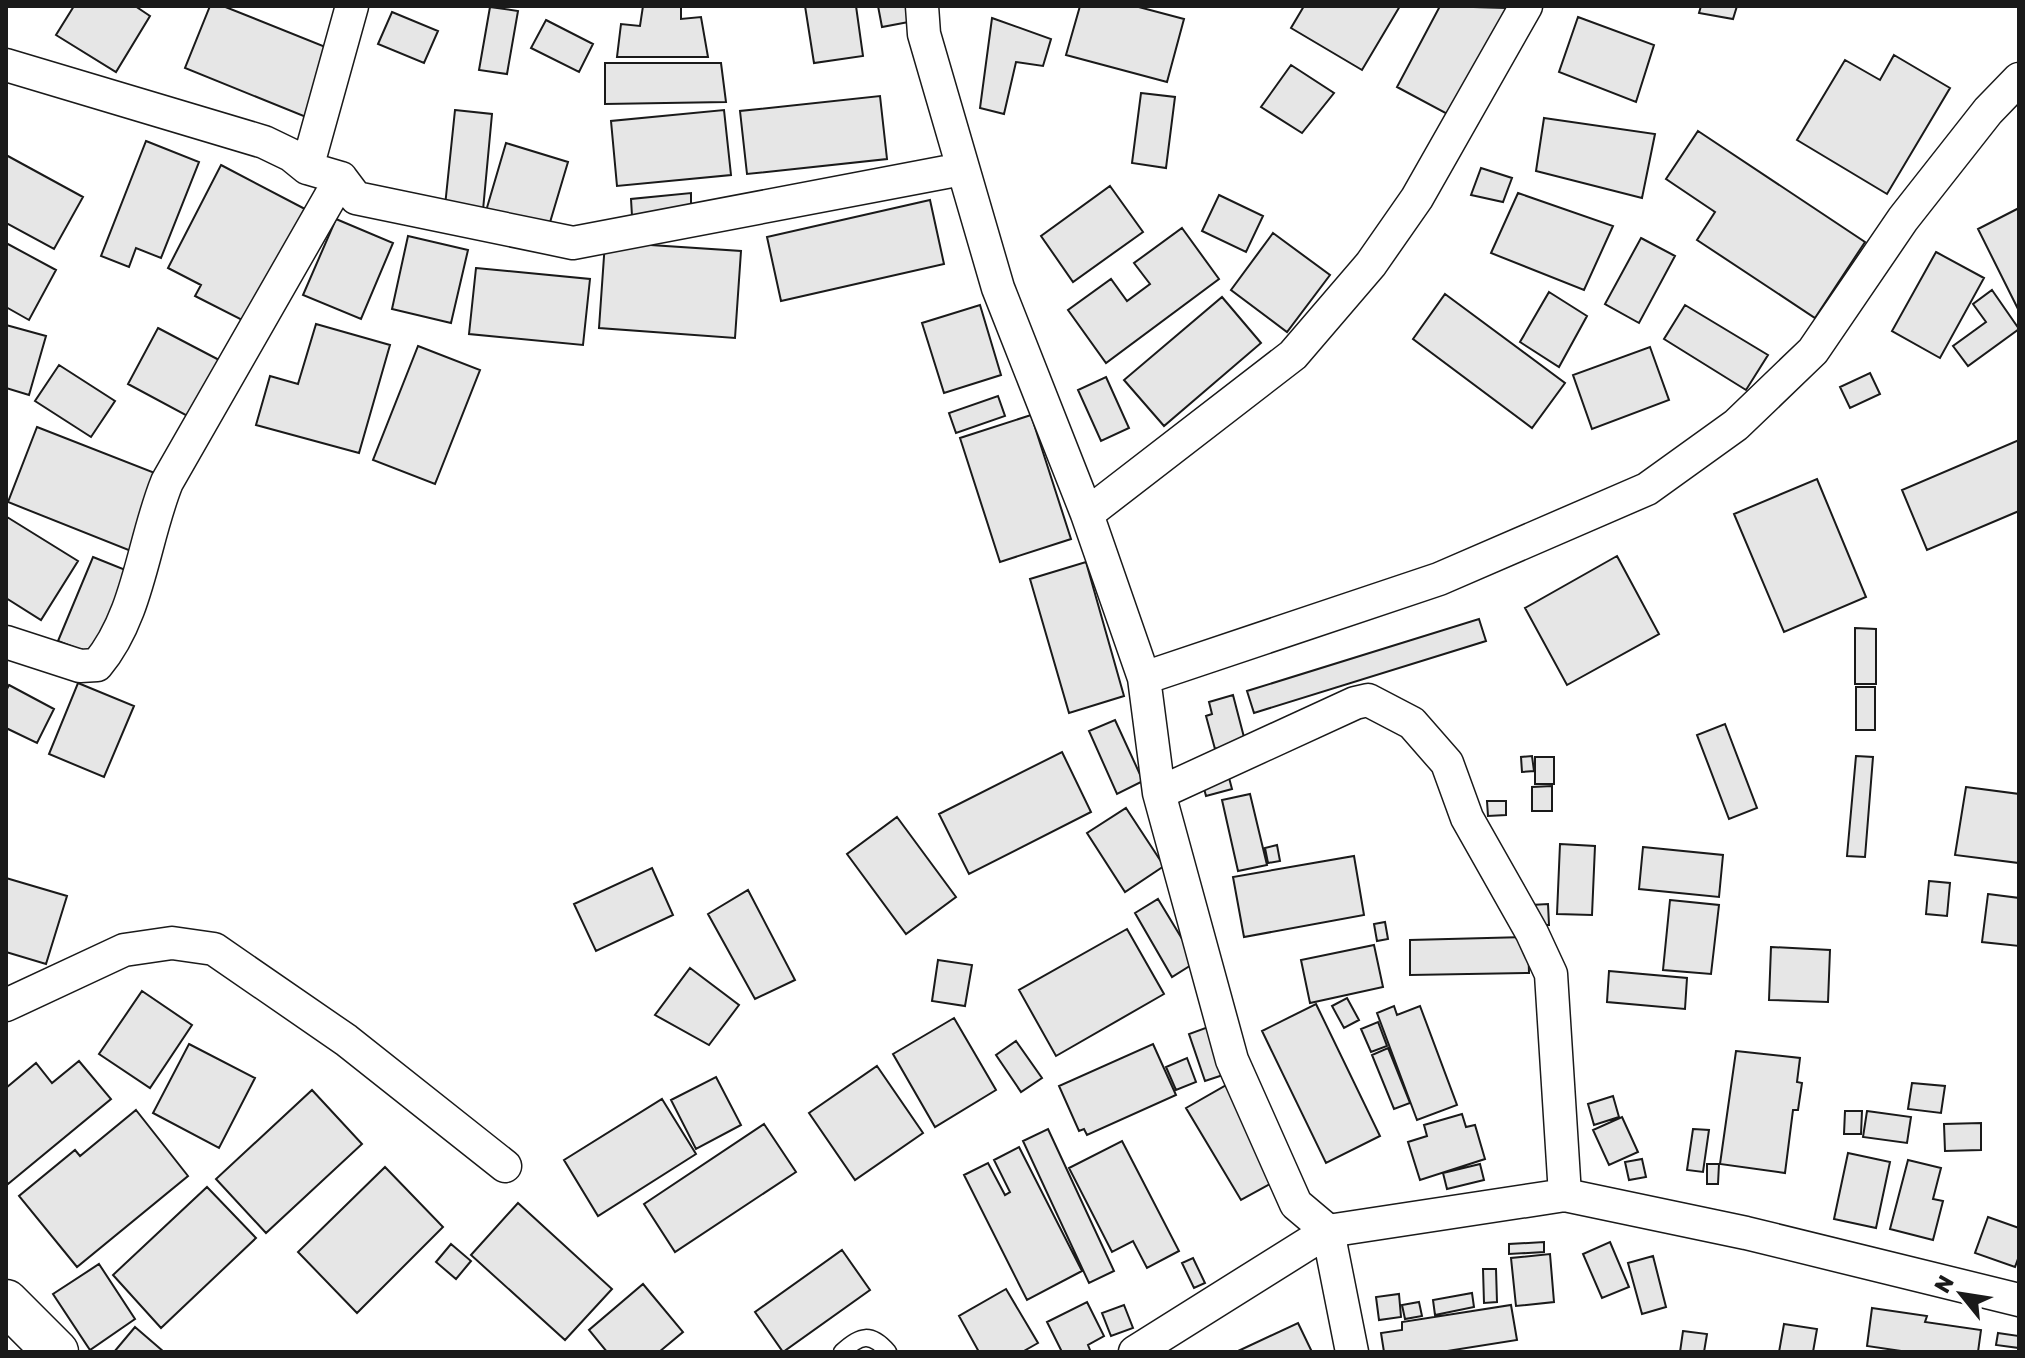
<svg xmlns="http://www.w3.org/2000/svg" width="2025" height="1358" font-family="Rubik,sans-serif">
<rect width="100%" height="100%" fill="#fff"/>
<!-- building -->
<path fill="#e6e6e6" stroke="#1a1a1a" stroke-width="2" d="M74,6H135L150,16L116,72L56,35Z
M210,6H223L333,50L306,117L185,68Z
M643,6H681V19L701,17L708,57H617L621,24L640,26Z
M805,6H856L863,56L814,63Z
M878,6H911L914,21L882,27Z
M1080,6H1135L1184,19L1167,82L1066,55Z
M1304,6H1400L1362,70L1291,28Z
M1440,6L1507,8L1451,116L1397,87Z
M1701,6H1737L1733,19L1699,13Z
M490,7L518,11L507,74L479,70Z
M392,12L438,31L424,63L378,44Z
M1578,17L1654,45L1636,102L1559,72Z
M992,18L1051,39L1043,66L1016,62L1004,114L980,108Z
M546,20L593,44L579,72L531,48Z
M1894,55L1950,88L1887,194L1797,140L1845,60L1880,80Z
M605,63H721L726,102L605,104Z
M1291,65L1334,93L1302,133L1261,107Z
M1141,93L1175,97L1166,168L1132,163Z
M880,96L887,159L747,174L740,111Z
M455,110L492,114L483,210L445,206Z
M724,110L731,175L617,186L611,121Z
M1544,118L1655,134L1642,198L1536,171Z
M1698,131L1865,242L1815,318L1697,240L1715,212L1666,179Z
M146,141L199,162L161,258L136,248L129,267L101,256Z
M506,143L568,162L548,229L486,211Z
M6,155L83,197L54,249L6,223Z
M221,165L305,209L246,322L195,296L201,285L168,268Z
M1481,168L1512,178L1503,202L1471,195Z
M1110,186L1143,232L1073,282L1041,236Z
M691,193V209L632,216L631,199Z
M1518,193L1613,226L1584,290L1491,253Z
M1219,195L1263,216L1246,252L1202,231Z
M930,200L944,264L781,301L767,237Z
M2019,208V311L1978,229Z
M336,219L393,243L361,319L303,295Z
M1182,228L1219,279L1106,363L1068,310L1111,279L1127,301L1150,284L1134,263Z
M1273,233L1330,275L1287,332L1231,290Z
M408,236L468,250L451,323L392,309Z
M1641,238L1675,256L1639,323L1605,304Z
M605,242L741,251L735,338L599,328Z
M6,243L56,270L29,320L6,307Z
M1936,252L1984,278L1940,358L1892,331Z
M476,268L590,279L583,345L469,334Z
M1992,290L2019,329L1968,366L1953,346L1986,322L1973,304Z
M1549,292L1587,316L1559,367L1520,342Z
M1445,294L1565,383L1532,428L1413,339Z
M1222,297L1261,343L1164,426L1124,380Z
M980,305L1001,375L944,393L922,323Z
M1685,305L1768,355L1746,390L1664,339Z
M316,324L390,345L359,453L256,425L270,376L298,384Z
M6,325L46,336L29,395L6,388Z
M158,328L223,362L193,419L128,384Z
M418,346L480,370L435,484L373,460Z
M1650,347L1669,400L1592,429L1573,375Z
M59,365L115,401L91,437L35,401Z
M1870,373L1880,394L1850,408L1840,387Z
M1106,377L1129,428L1101,441L1078,390Z
M998,396L1005,416L956,433L949,413Z
M1031,415L1071,539L1000,562L960,438Z
M37,427L160,475L131,551L8,502Z
M2019,440V511L1927,550L1902,490Z
M1817,479L1866,597L1784,632L1734,514Z
M7,517L78,561L41,620L6,598Z
M1617,556L1659,634L1567,685L1525,608Z
M93,557L133,573L99,657L58,641Z
M1086,562L1124,696L1069,713L1030,579Z
M1479,619L1486,641L1254,713L1247,691Z
M1855,628L1876,629V684H1855Z
M78,683L134,706L104,777L49,754Z
M9,685L54,709L37,743L6,728V691Z
M1856,687H1875V730H1856Z
M1233,695L1245,741L1215,749L1206,716L1212,714L1209,702Z
M1115,720L1143,781L1117,794L1089,731Z
M1725,724L1757,808L1729,819L1697,735Z
M1062,752L1091,812L969,874L939,814Z
M1532,756L1534,771L1522,772L1521,757Z
M1856,756L1873,757L1865,857L1847,856Z
M1535,757H1554V784H1535Z
M1228,774L1232,789L1206,796L1202,781Z
M1552,786V811H1532V787Z
M1966,787L2019,794V863L1955,855Z
M1250,794L1267,865L1238,871L1222,800Z
M1487,801H1506V815L1488,816Z
M1126,808L1164,866L1125,892L1087,833Z
M897,817L956,897L906,934L847,854Z
M1560,844L1595,846L1592,915L1557,914Z
M1277,845L1280,861L1268,863L1265,848Z
M1643,847L1723,855L1719,897L1639,889Z
M1354,856L1364,915L1244,937L1233,877Z
M652,868L673,915L596,951L574,904Z
M6,878L67,896L46,964L6,952Z
M1929,881L1950,883L1947,916L1926,914Z
M748,890L795,980L755,999L708,914Z
M1988,894L2019,898V946L1982,942Z
M1158,899L1196,962L1172,977L1135,913Z
M1670,900L1719,905L1711,974L1663,970Z
M1548,904L1549,925H1532L1531,905Z
M1385,922L1388,939L1377,941L1374,924Z
M1127,929L1164,994L1056,1056L1019,990Z
M1528,937L1529,973L1410,975V940Z
M1374,945L1383,987L1310,1003L1301,960Z
M1771,947L1830,950L1828,1002L1769,1000Z
M938,960L972,965L965,1006L932,1001Z
M690,968L739,1005L709,1045L655,1015Z
M1609,971L1687,978L1685,1009L1607,1002Z
M142,991L192,1025L150,1088L99,1054Z
M1347,998L1359,1020L1344,1028L1332,1006Z
M1316,1004L1380,1136L1326,1163L1262,1031Z
M1394,1006L1397,1015L1420,1006L1457,1105L1417,1120L1377,1013Z
M954,1018L996,1090L935,1127L893,1054Z
M1378,1022L1387,1046L1371,1052L1361,1029Z
M1211,1026L1226,1074L1205,1081L1189,1034Z
M1016,1041L1042,1078L1021,1092L996,1055Z
M189,1044L255,1078L219,1148L153,1113Z
M1153,1044L1176,1095L1087,1135L1084,1129L1079,1131L1059,1086Z
M1388,1048L1410,1103L1394,1109L1372,1055Z
M1736,1051L1800,1058L1797,1082L1802,1083L1798,1110H1793L1785,1173L1720,1164Z
M1187,1058L1196,1082L1176,1090L1166,1067Z
M79,1061L111,1099L8,1184L6,1181V1088L36,1063L52,1083Z
M877,1066L923,1133L855,1180L809,1113Z
M716,1077L741,1125L696,1149L671,1100Z
M1230,1083L1281,1178L1241,1200L1186,1108Z
M1912,1083L1945,1086L1941,1113L1908,1109Z
M312,1090L362,1144L266,1233L216,1179Z
M1613,1096L1619,1117L1594,1125L1588,1104Z
M662,1099L696,1154L598,1216L564,1160Z
M136,1110L188,1176L77,1267L19,1196L75,1150L80,1156Z
M1845,1111H1862L1861,1134H1844Z
M1867,1111L1911,1117L1907,1143L1863,1137Z
M1462,1114L1466,1127L1475,1125L1485,1159L1420,1180L1408,1142L1427,1136L1424,1125Z
M1622,1117L1638,1152L1609,1165L1593,1130Z
M1981,1123V1150L1945,1151L1944,1124Z
M764,1124L796,1172L675,1252L644,1204Z
M1048,1129L1114,1271L1089,1283L1023,1141Z
M1693,1129L1709,1130L1703,1172L1687,1170Z
M1122,1141L1179,1251L1147,1268L1133,1241L1112,1252L1069,1168Z
M1019,1147L1082,1271L1027,1300L964,1175L988,1163L1005,1195L1010,1192L994,1160Z
M1848,1153L1890,1162L1876,1228L1834,1219Z
M1642,1159L1646,1177L1629,1180L1625,1162Z
M1908,1160L1941,1168L1933,1199L1943,1201L1933,1240L1890,1229Z
M1480,1164L1484,1180L1447,1189L1443,1173Z
M1707,1164H1719L1718,1184H1707Z
M385,1167L443,1227L357,1313L298,1252Z
M207,1187L256,1238L161,1328L113,1275Z
M518,1203L612,1289L565,1340L471,1255Z
M1988,1217L2019,1228V1256L2015,1267L1975,1253Z
M1544,1242V1252L1509,1254V1244Z
M1610,1242L1629,1287L1602,1298L1583,1254Z
M451,1244L471,1261L456,1279L436,1262Z
M842,1250L870,1290L783,1352L755,1312Z
M1550,1254L1554,1302L1516,1306L1511,1258Z
M1653,1256L1666,1307L1642,1314L1628,1263Z
M1193,1258L1205,1283L1194,1288L1182,1263Z
M99,1264L135,1319L90,1350L53,1294Z
M1483,1269H1496L1497,1302L1484,1303Z
M643,1284L683,1332L659,1352H607L589,1330Z
M1006,1289L1038,1343L1022,1352H979L959,1316Z
M1472,1293L1474,1307L1435,1315L1433,1300Z
M1399,1294L1401,1317L1379,1320L1376,1297Z
M1087,1302L1104,1336L1088,1345L1090,1350L1087,1352H1062L1047,1322Z
M1419,1302L1422,1316L1405,1319L1402,1305Z
M1124,1305L1133,1328L1111,1336L1102,1313Z
M1511,1305L1517,1340L1441,1352H1384L1381,1333L1402,1330V1322Z
M1872,1308L1927,1316L1925,1322L1981,1330L1978,1352H1908L1867,1346Z
M1298,1323L1312,1352H1236Z
M1784,1324L1817,1329L1813,1352H1779Z
M135,1327L164,1352H114Z
M1683,1331L1707,1334L1704,1352H1680Z
M1998,1333L2019,1336V1348L1996,1345Z"/>
<g fill="none" stroke-linecap="round" stroke-linejoin="round">
<!-- lane casing -->
<g stroke="#1a1a1a" stroke-width="19">
<path id="lane" d="M842,1352C860,1335 871,1332 888,1352"/>
</g>
<!-- street casing -->
<g stroke="#1a1a1a" stroke-width="35">
<path id="street" d="M922,6L924,34L998,288L1087,514L1144,678L1159,793L1232,1060L1296,1204L1328,1231L1352,1352
M6,65L264,142L291,155L307,168L341,178L356,198L573,243L962,169
M307,168L352,6
M1087,514L1293,355L1371,264L1417,198L1526,6
M6,642L80,666L97,665C139,615 143,541 167,482L341,178
M1144,678L1439,579L1647,489L1736,425L1813,351L1903,219L1988,111L2019,79
M1159,793L1355,703L1368,700L1412,723L1447,763L1467,818L1532,933L1551,974L1565,1195
M6,1005L124,950L172,943L214,949L346,1040L505,1166
M1135,1352L1328,1231L1565,1195L1746,1233L2019,1300"/>
</g>
<!-- secondary casing -->
<g stroke="#1a1a1a" stroke-width="47">
<path id="secondary" d="M6,1302L56,1352"/>
</g>
<!-- lane -->
<use href="#lane" stroke="#fff" stroke-width="16"/>
<!-- street -->
<use href="#street" stroke="#fff" stroke-width="32"/>
<!-- secondary -->
<use href="#secondary" stroke="#fff" stroke-width="44"/>
</g>
<!-- border -->
<rect width="2025" height="1358" fill="none" stroke="#1a1a1a" stroke-width="16"/>
<!-- north arrow -->
<g transform="translate(1961 1294) rotate(300)" stroke="#ffffff" stroke-width="6" paint-order="stroke">
<path d="M0-6L14 30L0 20L-14 30Z" fill="#1a1a1a"/>
<text y="-12" font-size="22" font-weight="bold" text-anchor="middle" fill="#1a1a1a">N</text>
</g>
</svg>
